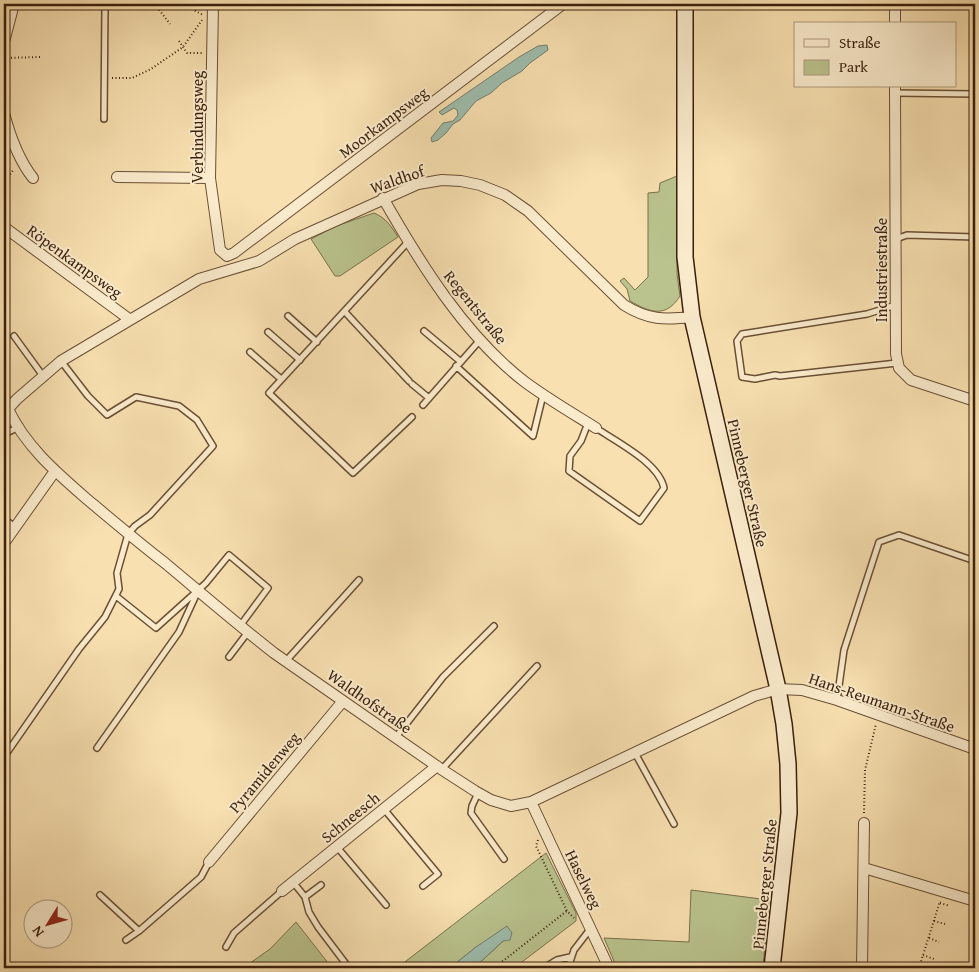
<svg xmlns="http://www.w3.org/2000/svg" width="979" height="972" font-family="'Gentium Book Plus',serif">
<rect width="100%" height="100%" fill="#f8e0b0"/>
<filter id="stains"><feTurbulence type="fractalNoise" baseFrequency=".004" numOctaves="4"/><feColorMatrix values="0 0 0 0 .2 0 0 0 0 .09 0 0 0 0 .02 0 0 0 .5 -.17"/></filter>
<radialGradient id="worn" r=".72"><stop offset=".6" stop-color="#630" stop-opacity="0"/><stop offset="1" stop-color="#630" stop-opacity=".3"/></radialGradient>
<!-- green -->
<path fill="#bac38d" stroke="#7a714c" d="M677,176V274L680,296C666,318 651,313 630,301L627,289L620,281L624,278L635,290L648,277V193L659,192L660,183Z
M374,213C386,218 391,226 398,237L340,276H335L311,239L336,226Z
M546,853L576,913V921L514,968H474L512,933L476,947L450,968H397Z
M691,890L769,900L763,968H617L604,938L689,942Z
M296,922L332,968H243L270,949Z"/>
<!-- water -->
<path fill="#9dbdad" stroke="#757e6d" d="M547,45L548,50L530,63L522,71L502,83L491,93L476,101L460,120L453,124L446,133L438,140L432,142L431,138L443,123L453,121L458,115L457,110L454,108L442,115L439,112L519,57L538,46Z
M507,926L512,933L510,940L503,941L474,968H450L476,947Z"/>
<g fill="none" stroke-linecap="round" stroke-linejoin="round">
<!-- service casing -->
<g stroke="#6a4f35" stroke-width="8">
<path id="service" d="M895,93L975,94
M104,119L105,4
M896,239L907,235L975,237
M408,242L269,393L353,473L412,417
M896,305L867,314L742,334L737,341L742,377L755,379L775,375L780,376L897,363
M345,312L409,381
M288,316L317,342
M424,331L461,362
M268,332L300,360
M14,336L43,376
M250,352L281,379
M456,366L533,436L543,395
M412,384L429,398
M423,405L480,340
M588,423L581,441L570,456L569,471L640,521L664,488C659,463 617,442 596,428
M4,434L17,428
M4,519L15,527
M116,596L156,628L206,583L229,555L268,588L240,626
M229,657L248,632
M286,661L359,580
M837,700L844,650L879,542L899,535L975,561
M396,737L443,677L494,626
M97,748L179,632L197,593
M635,753L674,824
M4,757L79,649L105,617L119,589L117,573L128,534L135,526L150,515L213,446L197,420L179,406L136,397L107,415L88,396L61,361
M442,769L537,666
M478,793L472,806L471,813L504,859
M384,809L438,874L423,886
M337,847L386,905
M293,882L305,897L321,885
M100,895L139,931
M305,897L309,912L318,927L349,968
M126,940L139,931L201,877L209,862
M226,947L234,933L282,891
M544,968L557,960L570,957
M568,968L574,950L591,928"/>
</g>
<!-- minor casing -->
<g stroke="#6a4f35" stroke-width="12">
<path id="minor" d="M213,4L210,178L220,250L227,256L234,253L563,4
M895,4V24
M4,42L14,4
M895,86L896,354L899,368L911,380L975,401
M4,113C10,136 18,159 33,178
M117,177L210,178
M383,198C420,263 465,336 525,382C548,399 572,413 596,428
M4,227L129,319
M8,409C26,447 57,473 88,500C113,521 139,543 165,563C201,593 237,624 274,653L441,769L475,791L491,800L511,806L531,802L754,696L778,689L802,690L837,700L975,749
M4,410L8,409L17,399L61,361L199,279L259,261L295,239L418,184L442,180L461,181L480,185L505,195L528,211L624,305C648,320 664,320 692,317
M4,543L55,471
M531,802L609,968
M209,862L343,701
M864,868L975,901
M282,891L437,766
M862,968L864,823"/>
</g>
<!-- secondary casing -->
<g stroke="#3a1f0c" stroke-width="18">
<path id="secondary" d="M685,4V257L692,317L778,689L784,724L788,764L789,813L772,968"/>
</g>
<!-- path -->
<path stroke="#3a1f0c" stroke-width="2" stroke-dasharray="1 2.5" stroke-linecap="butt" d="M154,4L157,7L161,4
M187,4L190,8L203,15
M157,7L170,24
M179,41L187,53H202
M4,58L41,57
M112,78H132L151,69L183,47L202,20
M4,183L14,169
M864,813L865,770L876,724
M538,840L536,846L567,911L574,918
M940,903L950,906
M934,921L945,924
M929,938L939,942
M923,955L934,959
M494,968L568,910
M919,968L940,901"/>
<!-- service -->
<use href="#service" stroke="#faebcc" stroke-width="5"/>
<!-- minor -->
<use href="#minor" stroke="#faebcc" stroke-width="10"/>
<!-- secondary -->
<use href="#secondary" stroke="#faebcc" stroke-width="15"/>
</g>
<g text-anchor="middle" stroke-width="4" stroke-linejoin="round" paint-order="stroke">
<!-- street labels -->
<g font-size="16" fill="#3a1f0c" stroke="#faebcc">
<text transform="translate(383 122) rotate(-37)" y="6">Moorkampsweg</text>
<text transform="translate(197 127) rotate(-90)" y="6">Verbindungsweg</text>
<text transform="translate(397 179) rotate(-19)" y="6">Waldhof</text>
<text transform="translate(75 261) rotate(36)" y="6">Röpenkampsweg</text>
<text transform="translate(881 270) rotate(-90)" y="6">Industriestraße</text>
<text transform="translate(476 307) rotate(51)" y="6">Regentstraße</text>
<text transform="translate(748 483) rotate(77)" y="6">Pinneberger Straße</text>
<text transform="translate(370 701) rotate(35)" y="6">Waldhofstraße</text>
<text transform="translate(882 702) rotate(19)" y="6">Hans-Reumann-Straße</text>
<text transform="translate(264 772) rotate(-50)" y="6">Pyramidenweg</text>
<text transform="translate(350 817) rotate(-39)" y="6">Schneesch</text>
<text transform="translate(584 879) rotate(64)" y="6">Haselweg</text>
<text transform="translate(764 884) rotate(-84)" y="6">Pinneberger Straße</text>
</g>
</g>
<!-- margin -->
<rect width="979" height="972" fill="none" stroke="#f8e0b0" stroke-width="20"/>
<rect x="5" y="5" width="969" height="962" fill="none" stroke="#3a1f0c" stroke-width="2.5"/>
<rect x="10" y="10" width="959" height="952" fill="none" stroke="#3a1f0c"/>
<!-- legend -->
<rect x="794" y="22" width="162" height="65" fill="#faebcc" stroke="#ad997f"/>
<rect x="804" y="39" width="25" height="8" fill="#faebcc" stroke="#ad997f"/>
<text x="839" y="48" font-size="15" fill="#3a1f0c">Straße</text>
<rect x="804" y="60" width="25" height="15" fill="#bac38d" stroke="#ad997f"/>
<text x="839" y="72" font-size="15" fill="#3a1f0c">Park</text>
<!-- north arrow -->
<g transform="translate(48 924) rotate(233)"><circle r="24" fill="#faebcc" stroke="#ad997f"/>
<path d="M0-4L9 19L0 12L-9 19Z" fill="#8f2418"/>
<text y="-8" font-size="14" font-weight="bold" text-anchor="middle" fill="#3a1f0c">N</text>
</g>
<rect width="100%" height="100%" filter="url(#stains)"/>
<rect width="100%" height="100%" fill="url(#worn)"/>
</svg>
